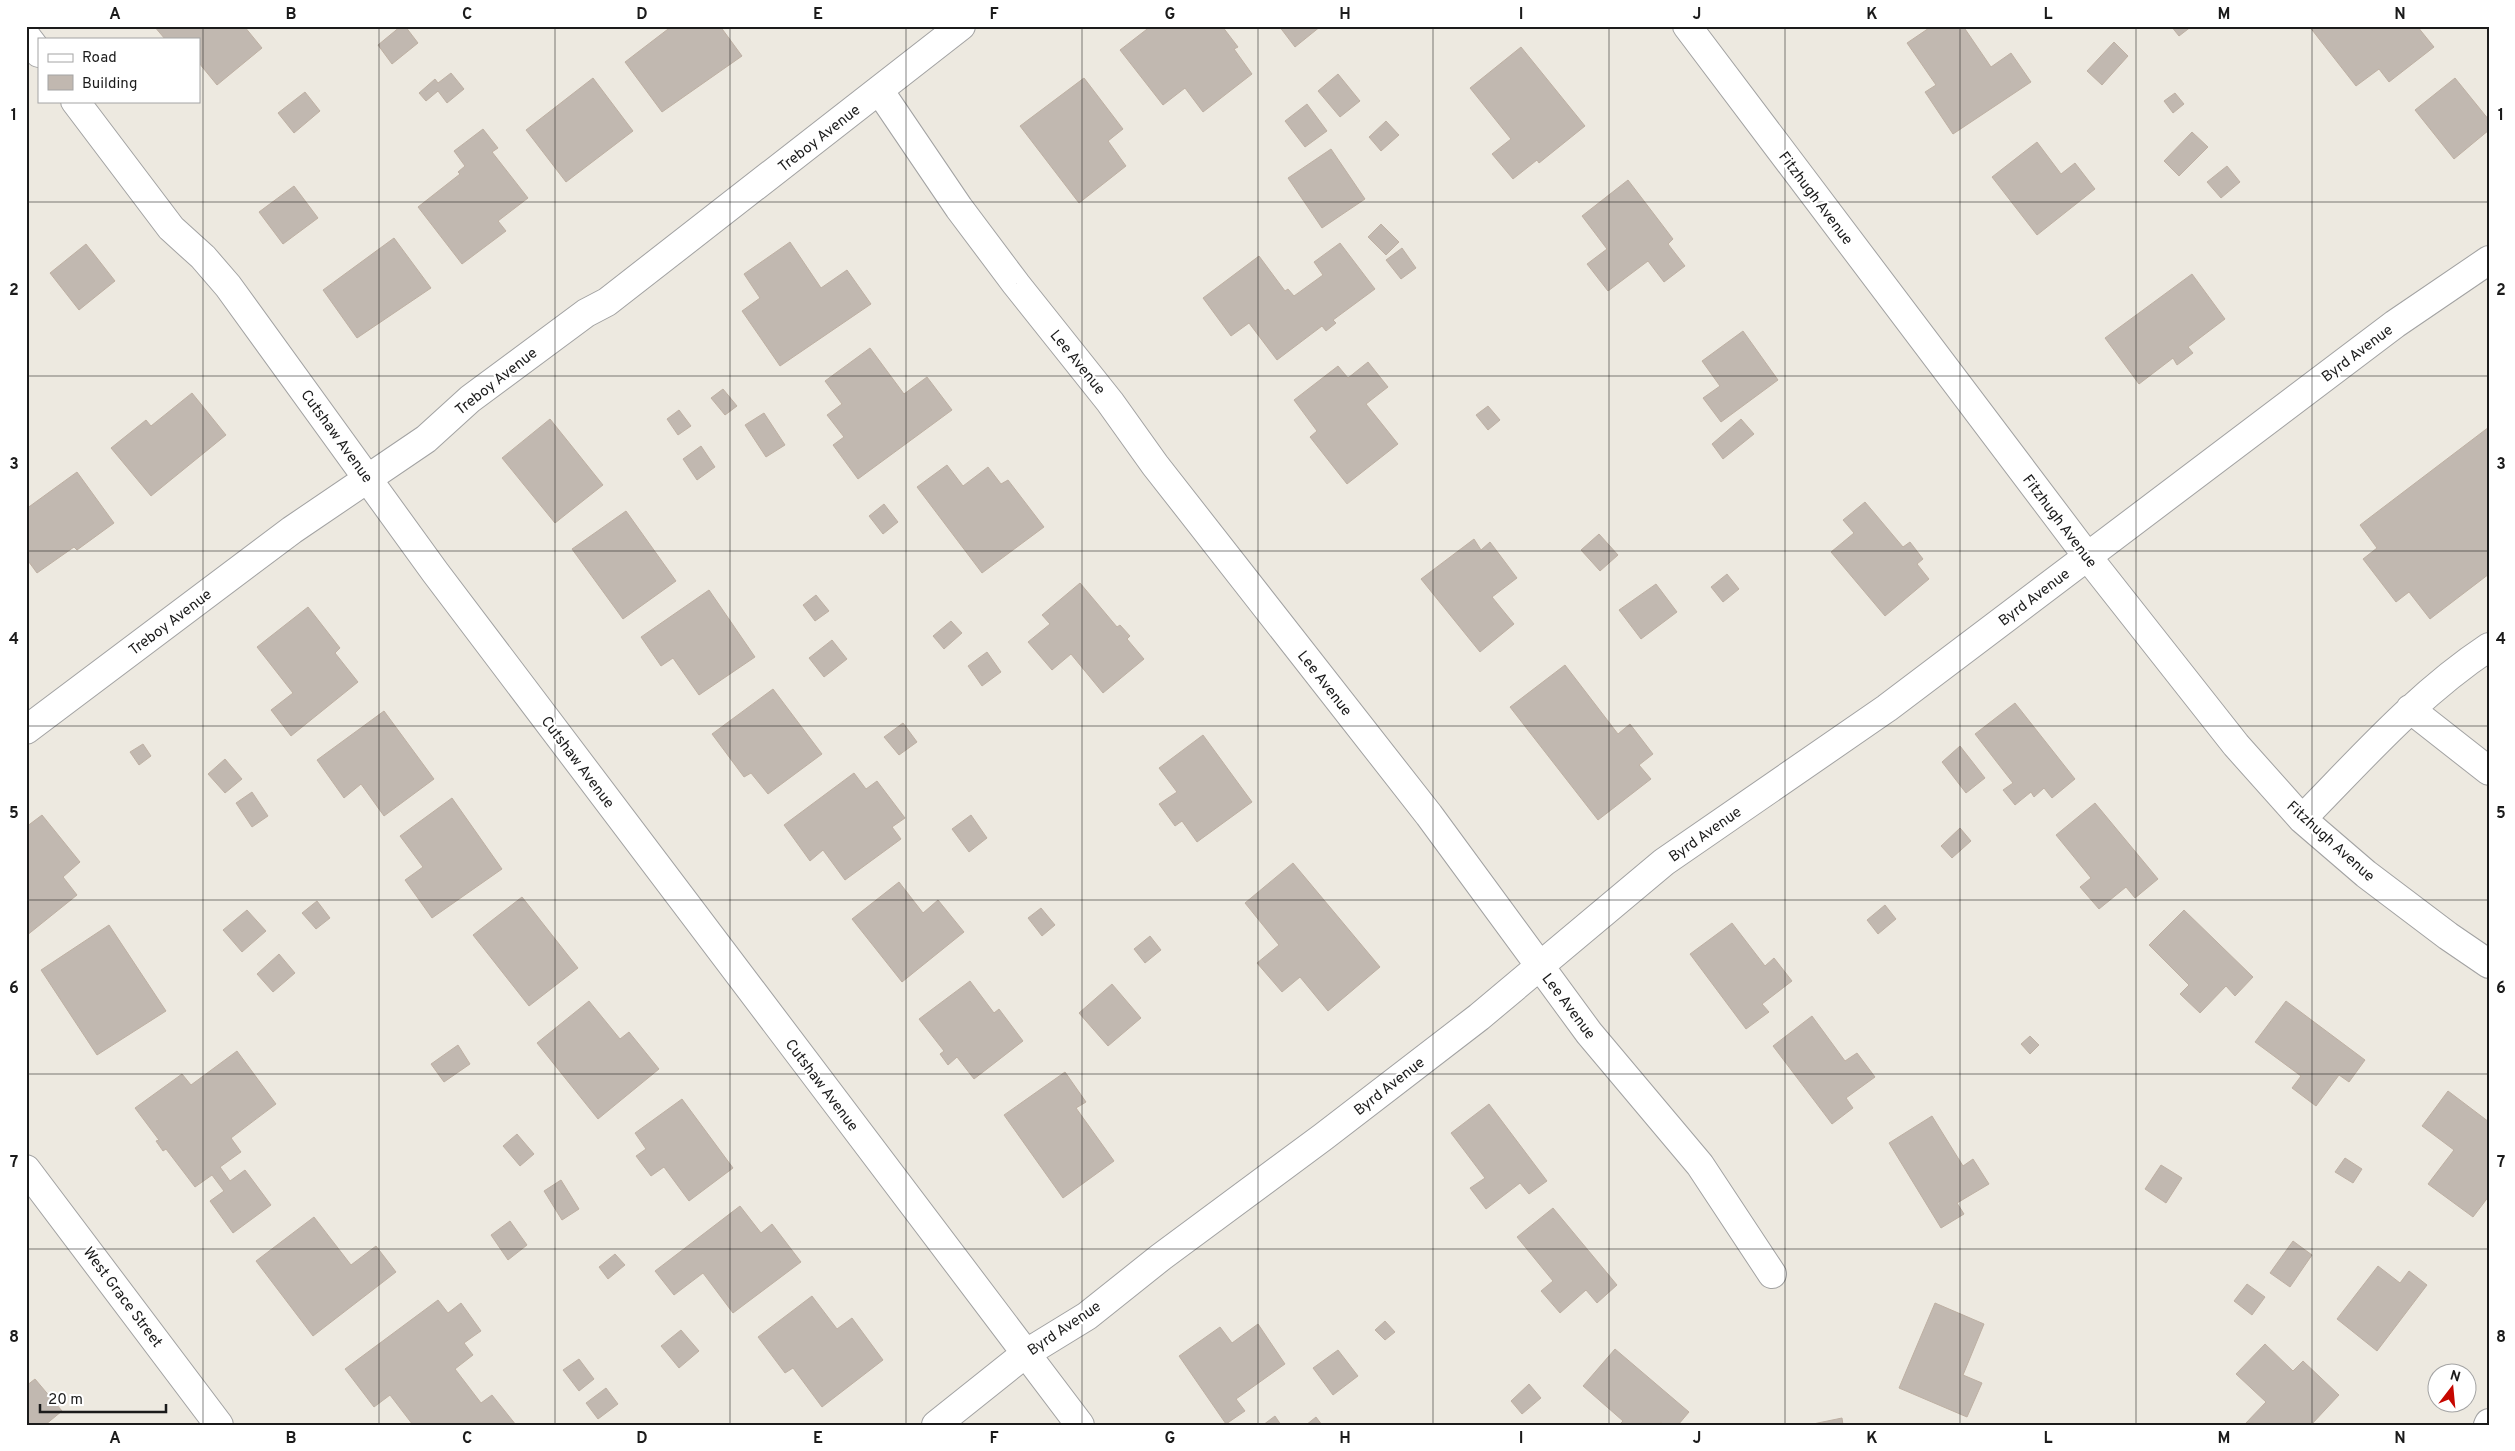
<svg xmlns="http://www.w3.org/2000/svg" width="2515" height="1451" font-family="Overpass,sans-serif">
<rect width="100%" height="100%" fill="#ede9e0"/>
<!-- building -->
<path fill="#c1b8b0" stroke="#beb0a3" d="M154,26H244L262,48L217,85L199,63V39H165Z
M401,26H405L418,43L392,64L378,45Z
M672,26H720L742,56L662,112L625,62Z
M1151,26H1222L1238,47L1234,49L1252,74L1203,112L1185,88L1163,105L1120,50Z
M1279,26H1321L1295,47Z
M1932,26H1963L1991,67L2011,53L2031,82L1953,134L1925,92L1936,85L1907,43Z
M2171,26H2192L2179,36Z
M2309,26H2417L2434,47L2389,82L2379,69L2356,86Z
M2114,42L2128,56L2102,85L2087,71Z
M1521,47L1585,126L1539,163L1537,160L1513,179L1492,154L1511,139L1470,88Z
M451,73L464,89L447,103L438,91L426,101L419,93L435,79L438,83Z
M1338,74L1360,101L1340,117L1318,91Z
M593,78L633,131L566,182L526,130Z
M1084,78L1123,129L1108,141L1126,166L1079,203L1020,126Z
M2455,78L2489,120V130L2454,159L2415,110Z
M305,92L320,111L294,133L278,113Z
M2175,93L2184,104L2173,113L2164,101Z
M1307,104L1327,131L1305,147L1285,121Z
M1386,121L1399,135L1381,151L1369,137Z
M483,129L498,148L492,152L528,198L498,221L506,231L462,264L418,207L460,174L458,172L465,166L454,151Z
M2192,132L2208,147L2179,176L2164,161Z
M2037,142L2061,174L2075,163L2095,189L2037,235L1992,177Z
M1331,149L1365,199L1322,228L1288,178Z
M2227,166L2240,182L2221,198L2207,182Z
M1628,180L1673,239L1668,244L1685,266L1664,282L1648,261L1608,291L1587,264L1607,249L1582,216Z
M294,186L318,218L283,244L259,212Z
M1381,224L1399,242L1386,255L1368,237Z
M394,238L431,288L357,338L323,290Z
M790,242L821,288L847,270L871,304L780,366L742,311L760,298L744,274Z
M1340,243L1375,289L1333,320L1336,323L1326,331L1322,326L1277,360L1249,323L1231,336L1203,298L1259,256L1285,291L1288,289L1294,296L1323,275L1314,262Z
M86,244L115,281L79,310L50,273Z
M1402,248L1416,268L1401,279L1386,260Z
M2192,274L2225,319L2188,347L2193,353L2177,365L2173,358L2139,384L2105,338Z
M1743,331L1778,380L1721,422L1703,398L1720,386L1702,361Z
M870,348L904,394L927,377L952,410L858,479L833,445L844,437L827,415L842,404L825,381Z
M1368,362L1388,387L1366,404L1398,444L1347,484L1310,437L1317,431L1294,400L1338,366L1348,378Z
M723,389L737,406L725,415L711,398Z
M192,393L226,435L151,496L111,448L146,420L151,426Z
M1488,406L1500,420L1488,430L1476,415Z
M679,410L691,426L678,435L667,419Z
M764,413L785,445L766,457L745,425Z
M550,419L603,485L555,523L502,458Z
M1741,419L1754,434L1723,459L1712,444Z
M2489,427V574L2430,619L2409,592L2396,602L2363,559L2377,548L2360,525Z
M701,446L715,467L697,480L683,459Z
M947,465L963,486L988,467L1001,484L1008,480L1044,527L982,573L917,487Z
M77,472L114,523L77,550L74,547L37,573L26,558V509Z
M1865,502L1903,547L1910,542L1923,559L1917,564L1929,579L1885,616L1831,552L1854,533L1843,520Z
M884,504L898,522L883,534L869,516Z
M626,511L676,581L623,619L572,549Z
M1599,534L1618,555L1600,571L1581,550Z
M1474,539L1481,550L1490,542L1517,578L1492,597L1514,624L1480,652L1421,579Z
M1727,574L1739,589L1723,602L1711,587Z
M1080,583L1117,627L1120,625L1130,636L1127,639L1144,659L1103,693L1071,654L1052,670L1028,642L1050,624L1042,615Z
M1656,584L1677,612L1641,639L1619,610Z
M709,590L755,657L699,695L673,658L661,666L641,637Z
M816,595L829,611L815,621L803,605Z
M308,607L340,648L335,653L358,682L291,736L271,710L293,693L257,647Z
M951,621L962,633L944,649L933,636Z
M832,640L847,659L824,677L809,658Z
M987,652L1001,672L982,686L968,666Z
M1565,665L1618,734L1630,724L1653,754L1639,765L1651,779L1598,820L1510,707Z
M773,689L822,754L768,794L751,773L744,777L712,734Z
M2015,703L2075,779L2052,798L2044,788L2034,797L2031,792L2015,805L2003,790L2013,783L1975,734Z
M384,711L434,779L384,816L361,784L344,798L317,760Z
M903,723L917,742L899,755L884,737Z
M1203,735L1252,802L1197,842L1182,821L1175,826L1159,804L1177,792L1159,768Z
M143,744L151,756L139,765L130,752Z
M1960,746L1985,778L1966,793L1942,762Z
M225,759L242,779L225,793L208,774Z
M854,773L866,789L877,781L905,818L892,827L901,839L845,880L823,850L810,861L784,825Z
M252,792L268,816L252,827L236,803Z
M452,798L502,869L432,918L405,880L423,867L400,836Z
M2095,803L2158,879L2135,898L2126,887L2099,909L2080,887L2091,878L2056,835Z
M42,815L80,862L63,877L77,895L26,936V827Z
M971,815L987,838L969,852L952,829Z
M1960,828L1971,841L1952,858L1941,846Z
M1293,863L1380,967L1328,1011L1300,977L1282,992L1257,963L1279,945L1245,903Z
M899,882L923,913L938,900L964,932L902,982L852,919Z
M522,897L578,968L529,1006L473,935Z
M317,901L330,918L316,929L302,913Z
M1885,905L1896,919L1878,934L1867,920Z
M1041,908L1055,925L1042,936L1028,918Z
M247,910L266,931L242,952L223,930Z
M2184,910L2253,977L2235,996L2226,986L2200,1013L2180,994L2189,985L2149,945Z
M1732,923L1765,966L1774,958L1792,981L1762,1004L1769,1012L1746,1029L1690,954Z
M109,925L166,1011L97,1055L41,970Z
M1150,936L1161,950L1145,963L1134,949Z
M279,954L295,973L273,992L257,974Z
M970,981L994,1013L999,1009L1023,1041L974,1079L957,1057L948,1065L940,1054L944,1051L919,1019Z
M1112,984L1141,1018L1108,1046L1079,1013Z
M589,1001L620,1039L629,1032L659,1069L598,1119L537,1043Z
M2286,1001L2365,1060L2349,1082L2339,1075L2316,1106L2292,1088L2301,1076L2255,1042Z
M1812,1016L1845,1061L1857,1053L1875,1077L1846,1098L1853,1108L1832,1124L1773,1046Z
M2030,1036L2039,1045L2030,1054L2021,1044Z
M458,1045L470,1064L444,1082L431,1064Z
M237,1051L276,1104L231,1138L241,1152L220,1167L230,1181L245,1170L271,1205L233,1233L210,1201L224,1191L212,1175L195,1187L166,1149L163,1151L156,1141L159,1140L135,1108L182,1074L191,1085Z
M1065,1072L1086,1102L1076,1108L1114,1161L1063,1198L1004,1115Z
M2448,1091L2489,1122V1196L2473,1217L2428,1184L2454,1150L2422,1126Z
M682,1099L733,1168L689,1201L664,1167L651,1176L636,1156L646,1149L635,1133Z
M1489,1104L1547,1181L1529,1194L1520,1183L1486,1209L1470,1188L1485,1178L1451,1133Z
M1932,1116L1963,1166L1973,1159L1989,1184L1957,1203L1964,1214L1941,1228L1889,1143Z
M517,1134L534,1154L520,1166L503,1146Z
M2345,1158L2362,1169L2353,1183L2335,1172Z
M2161,1165L2182,1178L2166,1203L2145,1189Z
M561,1180L579,1209L562,1220L544,1191Z
M740,1206L761,1233L772,1224L801,1262L733,1313L703,1273L674,1295L655,1271Z
M1553,1208L1617,1285L1597,1303L1586,1290L1560,1313L1541,1291L1553,1281L1517,1237Z
M314,1217L351,1265L376,1246L396,1272L313,1336L256,1261Z
M510,1221L527,1245L508,1260L491,1235Z
M2293,1241L2312,1255L2290,1287L2270,1273Z
M615,1254L625,1265L608,1279L599,1267Z
M2378,1266L2400,1283L2409,1271L2427,1285L2377,1351L2337,1319Z
M2247,1284L2265,1297L2252,1315L2234,1301Z
M812,1296L837,1329L852,1318L883,1360L822,1407L793,1368L785,1373L758,1337Z
M438,1300L448,1313L461,1303L481,1331L464,1343L473,1355L455,1369L481,1403L492,1395L516,1425H413L390,1395L374,1407L345,1369Z
M1935,1303L1984,1324L1963,1375L1982,1383L1967,1417L1899,1388Z
M1385,1321L1395,1332L1385,1340L1375,1330Z
M1258,1324L1285,1364L1236,1399L1245,1411L1226,1424L1179,1356L1220,1327L1232,1343Z
M681,1330L699,1351L679,1368L661,1346Z
M2265,1344L2293,1371L2303,1361L2339,1395L2311,1425L2246,1423L2266,1402L2236,1374Z
M1615,1349L1689,1412L1678,1425H1663L1661,1422L1659,1425H1619L1623,1421L1583,1386Z
M1338,1350L1358,1376L1333,1395L1313,1368Z
M579,1359L594,1379L579,1391L563,1370Z
M35,1379L62,1411L45,1425H26V1386Z
M1529,1384L1541,1398L1522,1414L1511,1401Z
M606,1388L618,1404L598,1419L586,1403Z
M1275,1416L1281,1425H1263Z
M1316,1417L1322,1425H1306Z
M1842,1418L1843,1425L1813,1424Z"/>
<g fill="none" stroke-linecap="round" stroke-linejoin="round">
<!-- minor casing -->
<g stroke="#a2a2a2" stroke-width="30">
<path id="minor" d="M1687,26L2087,556L2236,745L2302,819L2366,874L2448,936L2489,964
M26,36L39,53
M879,90L959,208L1016,284L1110,402L1155,465L1429,815L1589,1033L1700,1165L1772,1274
M75,101L171,228L203,257L228,286L435,572L1080,1425
M2410,709L2489,771
M26,730L292,530L426,439L470,399L586,313L607,302L961,26
M2302,819C2362,758 2418,694 2489,647
M26,1169L219,1425
M936,1425L1025,1354L1087,1316L1161,1257L1323,1137L1479,1017L1664,862L1887,708L2395,324L2489,260
M2488,1425L2489,1423"/>
</g>
<!-- minor -->
<use href="#minor" stroke="#fff" stroke-width="28"/>
</g>
<!-- grid -->
<path fill="none" stroke="#1b1b1b" stroke-width="1" stroke-opacity="0.55" d="M203,26V1425M379,26V1425M555,26V1425M730,26V1425M906,26V1425M1082,26V1425M1258,26V1425M1433,26V1425M1609,26V1425M1785,26V1425M1960,26V1425M2136,26V1425M2312,26V1425M26,202H2489M26,376H2489M26,551H2489M26,726H2489M26,900H2489M26,1074H2489M26,1249H2489"/>
<g text-anchor="middle" stroke-width="4.5" stroke-linejoin="round" paint-order="stroke">
<!-- street labels -->
<g font-size="15" fill="#1b1b1b" stroke="#fff">
<text transform="translate(819 138) rotate(-38)" y="5">Treboy Avenue</text>
<text transform="translate(1816 198) rotate(53)" y="5">Fitzhugh Avenue</text>
<text transform="translate(2357 353) rotate(-37)" y="5">Byrd Avenue</text>
<text transform="translate(1078 362) rotate(51)" y="5">Lee Avenue</text>
<text transform="translate(496 381) rotate(-38)" y="5">Treboy Avenue</text>
<text transform="translate(337 436) rotate(54)" y="5">Cutshaw Avenue</text>
<text transform="translate(2060 521) rotate(53)" y="5">Fitzhugh Avenue</text>
<text transform="translate(2034 597) rotate(-37)" y="5">Byrd Avenue</text>
<text transform="translate(170 622) rotate(-37)" y="5">Treboy Avenue</text>
<text transform="translate(1325 683) rotate(52)" y="5">Lee Avenue</text>
<text transform="translate(578 762) rotate(53)" y="5">Cutshaw Avenue</text>
<text transform="translate(1705 834) rotate(-35)" y="5">Byrd Avenue</text>
<text transform="translate(2331 841) rotate(42)" y="5">Fitzhugh Avenue</text>
<text transform="translate(1569 1006) rotate(53)" y="5">Lee Avenue</text>
<text transform="translate(822 1085) rotate(53)" y="5">Cutshaw Avenue</text>
<text transform="translate(1389 1086) rotate(-38)" y="5">Byrd Avenue</text>
<text transform="translate(123 1297) rotate(53)" y="5">West Grace Street</text>
<text transform="translate(1064 1328) rotate(-34)" y="5">Byrd Avenue</text>
</g>
</g>
<!-- border -->
<rect width="2515" height="1451" fill="none" stroke="#ffffff" stroke-width="55"/>
<!-- legend -->
<rect x="38" y="38" width="162" height="65" fill="#ffffff" stroke="#a4a4a4"/>
<rect x="48" y="54" width="25" height="8" fill="#ffffff" stroke="#a4a4a4"/>
<text x="82" y="62" font-size="15" fill="#1b1b1b">Road</text>
<rect x="48" y="75" width="25" height="15" fill="#c1b8b0" stroke="#a4a4a4"/>
<text x="82" y="88" font-size="15" fill="#1b1b1b">Building</text>
<!-- north arrow -->
<g transform="translate(2452 1388) rotate(16)"><circle r="24" fill="#ffffff" stroke="#a4a4a4"/>
<path d="M0-4L9 19L0 12L-9 19Z" fill="#c60700"/>
<text y="-8" font-size="14" font-weight="bold" text-anchor="middle" fill="#1b1b1b">N</text>
</g>
<!-- scale -->
<path d="M40 1404v8h126v-8" fill="none" stroke="#1b1b1b" stroke-width="2.5"/>
<text x="48" y="1404" font-size="15" fill="#1b1b1b" stroke="#ffffff" stroke-width="4" paint-order="stroke">20 m</text>
<rect x="28" y="28" width="2460" height="1396" fill="none" stroke="#1b1b1b" stroke-width="2"/>
<g font-size="16" text-anchor="middle" font-weight="bold" fill="#1b1b1b">
<text x="115" y="19">A</text>
<text x="291" y="19">B</text>
<text x="467" y="19">C</text>
<text x="642" y="19">D</text>
<text x="818" y="19">E</text>
<text x="994" y="19">F</text>
<text x="1170" y="19">G</text>
<text x="1345" y="19">H</text>
<text x="1521" y="19">I</text>
<text x="1697" y="19">J</text>
<text x="1872" y="19">K</text>
<text x="2048" y="19">L</text>
<text x="2224" y="19">M</text>
<text x="2400" y="19">N</text>
<text x="14" y="120">1</text>
<text x="2501" y="120">1</text>
<text x="14" y="295">2</text>
<text x="2501" y="295">2</text>
<text x="14" y="469">3</text>
<text x="2501" y="469">3</text>
<text x="14" y="644">4</text>
<text x="2501" y="644">4</text>
<text x="14" y="818">5</text>
<text x="2501" y="818">5</text>
<text x="14" y="993">6</text>
<text x="2501" y="993">6</text>
<text x="14" y="1167">7</text>
<text x="2501" y="1167">7</text>
<text x="14" y="1342">8</text>
<text x="2501" y="1342">8</text>
<text x="115" y="1443">A</text>
<text x="291" y="1443">B</text>
<text x="467" y="1443">C</text>
<text x="642" y="1443">D</text>
<text x="818" y="1443">E</text>
<text x="994" y="1443">F</text>
<text x="1170" y="1443">G</text>
<text x="1345" y="1443">H</text>
<text x="1521" y="1443">I</text>
<text x="1697" y="1443">J</text>
<text x="1872" y="1443">K</text>
<text x="2048" y="1443">L</text>
<text x="2224" y="1443">M</text>
<text x="2400" y="1443">N</text>
</g>
</svg>
